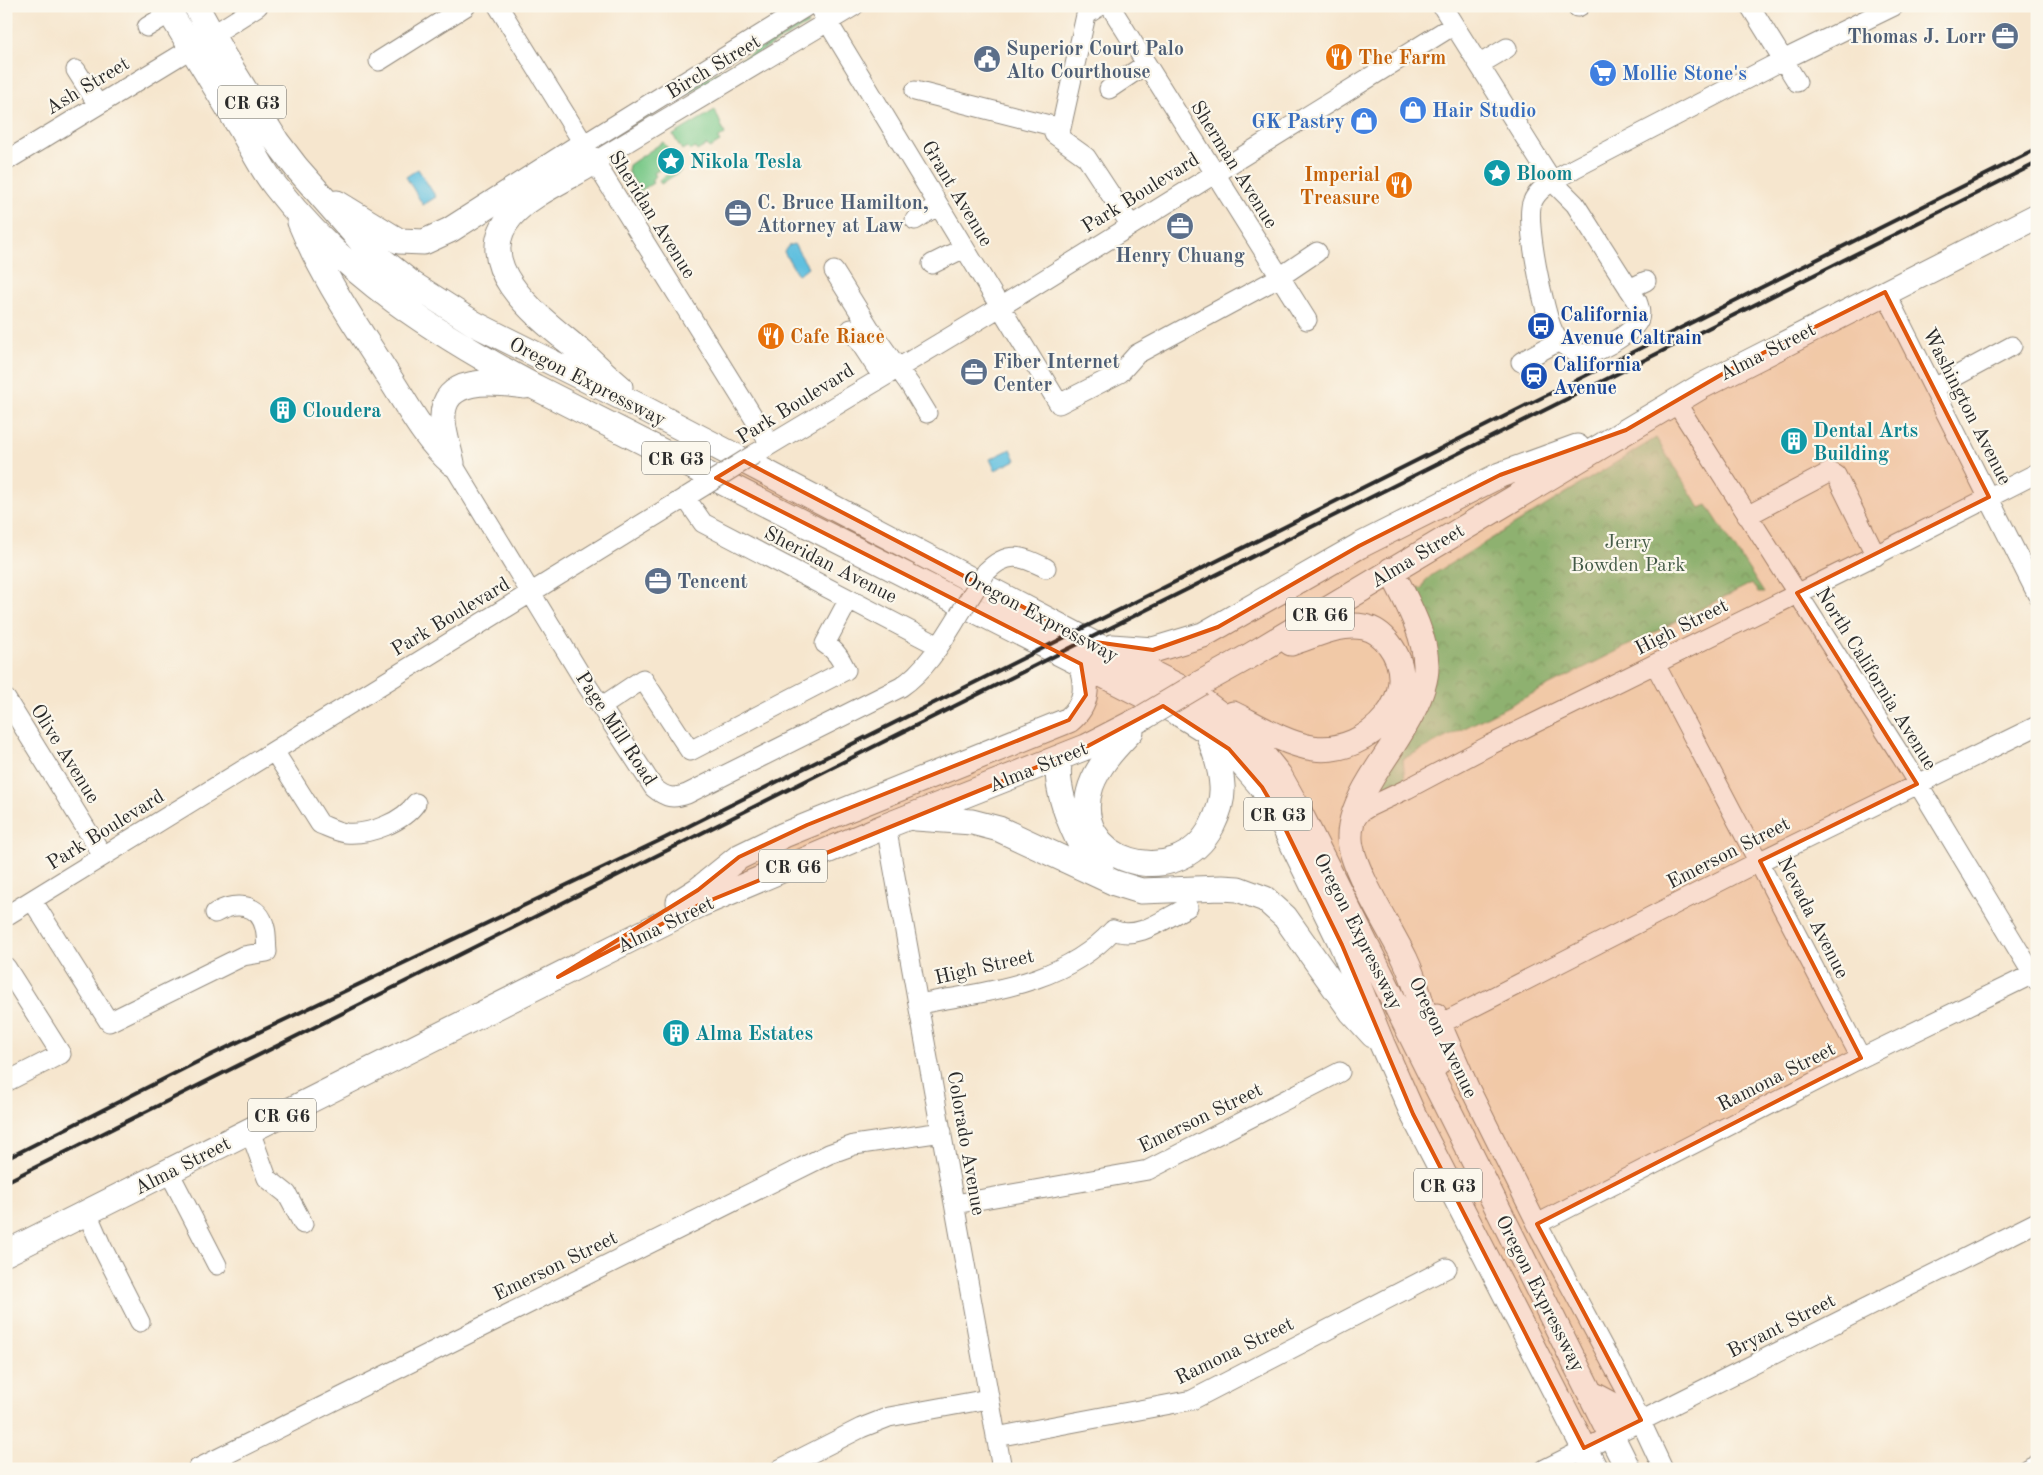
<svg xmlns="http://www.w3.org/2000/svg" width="2043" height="1475" font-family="'Old Standard TT',serif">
<defs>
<pattern id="park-crowns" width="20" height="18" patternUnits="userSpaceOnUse" patternTransform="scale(1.25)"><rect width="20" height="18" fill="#7ac989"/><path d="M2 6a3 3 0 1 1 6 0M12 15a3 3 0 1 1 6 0" fill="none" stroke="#64a370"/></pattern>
</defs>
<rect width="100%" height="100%" fill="#fbf7ec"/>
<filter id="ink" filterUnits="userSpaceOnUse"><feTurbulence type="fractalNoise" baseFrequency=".02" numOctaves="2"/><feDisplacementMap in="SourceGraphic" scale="10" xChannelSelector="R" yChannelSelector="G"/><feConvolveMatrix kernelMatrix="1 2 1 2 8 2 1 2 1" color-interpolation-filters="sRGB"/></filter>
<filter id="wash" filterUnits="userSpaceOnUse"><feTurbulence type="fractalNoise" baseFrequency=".0096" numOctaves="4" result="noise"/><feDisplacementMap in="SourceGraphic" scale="20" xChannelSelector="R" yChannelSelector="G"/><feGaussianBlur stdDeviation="1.12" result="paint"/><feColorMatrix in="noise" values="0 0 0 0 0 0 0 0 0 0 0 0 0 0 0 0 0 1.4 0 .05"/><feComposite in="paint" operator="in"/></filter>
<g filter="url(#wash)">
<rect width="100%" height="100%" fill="#f6e6ce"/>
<!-- grass -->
<path fill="#7ac989" stroke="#527a5a" d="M806,22L808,24L605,143L688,89Z
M715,110L725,134L718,139L720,142L710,148L707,145L697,151L695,148L690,150L687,147L682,150L673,135Z
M663,142L668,149L663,152L665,156L660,159L662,163L657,166L659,170L654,173L656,176L651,180L653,183L640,191L628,171L629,165Z
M672,157L681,171L661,184L659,180L669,174L664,167L669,164L667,160Z"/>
<!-- park -->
<path fill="url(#park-crowns)" stroke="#527a5a" d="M1656,438L1700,508L1707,505L1764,593H1758L1752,583L1403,759L1405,780L1375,790L1417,715L1418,587L1422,589L1425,581L1432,575Z"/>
<!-- water -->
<path fill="#61c0df" stroke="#467685" d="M418,169L436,197L423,205L406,177Z
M794,244L808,267L798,275L784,252L788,246Z
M1011,449L1016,460L995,470L990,459Z"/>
</g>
<g filter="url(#ink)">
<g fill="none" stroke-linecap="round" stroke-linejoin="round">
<!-- minor casing -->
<g stroke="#90887c" stroke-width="21">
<path id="minor" d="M498,6L770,444
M818,6L1059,404L1120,373L1137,354L1280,277L1317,252
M1110,6L1307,320
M1442,6L1539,160L1553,182L1575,204L1637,301C1639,306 1641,313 1639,319C1635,331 1602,351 1589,353C1582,355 1574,353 1568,348C1561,344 1556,338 1553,331C1544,312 1525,221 1532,203C1538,186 1561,177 1575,168L1783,60L1894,6
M1750,6L1797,82
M1577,7L1580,6
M147,27L170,13
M211,36L258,6
M379,61L466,6
M1480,64L1507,48
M76,70L98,105
M1109,89L1146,64
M915,91L1061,128L1086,15L1100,6
M1054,134L1086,157L1130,224
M583,145L807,6
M6,161L192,48
M594,162L854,6
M915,220L938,205
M932,264L964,248
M834,271L872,332L910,385L927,413
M1629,289L1646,281
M1885,292L2037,594
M851,329L882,376
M1521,362L1559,341
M1934,388L2012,346
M1675,401L1906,764L2037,981
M755,454L1000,307L1454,25
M452,463L588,687L654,788C666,798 673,799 687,794L901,687C927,669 942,642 959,615
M685,497L703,523L939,646
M1747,516L1830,472L1836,475L1876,556
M986,572C1008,550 1021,556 1046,568
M1655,664L1861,1058
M6,699L103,856
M601,707L643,679L690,751L846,670C841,660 836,650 825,644L849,599
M274,751L320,824C328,827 337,832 346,833C370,835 403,822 416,803
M1352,824L1361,812L1369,807L1407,789L1490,745L1870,558L2037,473
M886,826L1002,1469
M32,900L109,1022L243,956L267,952C266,944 267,935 265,928C259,902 234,902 215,913
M6,916L707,484
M6,967L61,1054L6,1082
M919,1004C987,991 1063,985 1113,930C1138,941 1165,918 1188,907
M1437,1013L1469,1087L1537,1224L1626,1390L1663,1469
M1442,1023L1746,868L2037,726
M250,1131L267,1178L287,1194L303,1224
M169,1172L217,1265
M955,1204L1148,1170L1340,1072
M87,1213L101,1245L140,1322
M1537,1224L1861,1058L2037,972
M996,1437L1192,1400L1447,1268
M197,1469L829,1154L854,1145L942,1132
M780,1469L861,1428L889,1417L988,1399
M1545,1469L2037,1222
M2027,1469L2037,1464"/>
</g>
<!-- major casing -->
<g stroke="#90887c" stroke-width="27">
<path id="major" d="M166,6C191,47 216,88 241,129C252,148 262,170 276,187C347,278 435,333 535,387L1178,713L1207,731L1229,749L1262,787L1279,816L1342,945L1382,1044L1413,1114L1595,1469
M196,6L223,55L277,142L296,167L367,248L411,283L475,324L647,410L1088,641L1193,694L1241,730L1254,744L1279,775L1297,807L1628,1469
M594,162C569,178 530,194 511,216C467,267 545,322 580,351C594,363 606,376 620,387
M337,203L399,241L424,242L450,230L583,145
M300,222C322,276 356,325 387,374C407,404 424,439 452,463
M452,463C449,449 444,435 443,421C440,374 496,382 525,386
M1391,570C1405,599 1425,632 1426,665C1427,701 1389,749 1371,779C1360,797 1349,819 1350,839C1351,868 1391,930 1405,959C1420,991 1428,1029 1437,1064
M1112,647L1153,650L1203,635L1359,546L1500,475L1577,447
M1201,683L1248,657L1702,386L2037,216
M1233,714C1257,726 1286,744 1313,748C1368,756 1427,694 1389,644C1383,636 1374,629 1364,627C1339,622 1314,636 1291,643
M1131,731C1115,748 1099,764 1091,786C1066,861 1177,895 1212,826C1218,814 1223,800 1222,786C1221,767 1214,749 1207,731
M1061,757C1049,784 1081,857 1103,875
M916,818L972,822L999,829L1115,883L1141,891L1222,888L1238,889L1265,899L1285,917L1352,1012L1373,1035
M679,902L698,890L739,857L784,835L1069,720C1088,704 1088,686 1081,664
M6,1253L699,905L886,826L1086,747L1144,717
M1592,1394L1641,1420"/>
</g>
<!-- minor -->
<use href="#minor" stroke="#fff" stroke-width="19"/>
<!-- major -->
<use href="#major" stroke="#fff" stroke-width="25"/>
<!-- rail -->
<path stroke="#2b2b2b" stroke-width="4" d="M6,1159L211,1055L665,838L2037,149
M6,1182C682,840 1362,506 2037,163"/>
<!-- minor-bridge casing -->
<g stroke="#90887c" stroke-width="21" stroke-linecap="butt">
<path id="minor-bridge" d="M707,484L755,454
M959,615L986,572"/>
</g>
<!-- major-bridge casing -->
<g stroke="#90887c" stroke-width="27" stroke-linecap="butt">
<path id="major-bridge" d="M1144,717L1201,683"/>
</g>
<!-- minor-bridge -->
<use href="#minor-bridge" stroke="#fff" stroke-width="19"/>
<!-- major-bridge -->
<use href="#major-bridge" stroke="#fff" stroke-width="25"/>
</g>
</g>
<!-- marked area -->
<path fill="#df570e" fill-opacity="0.2" stroke="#df570e" stroke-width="4" stroke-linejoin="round" d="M1885,292L1989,497L1797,593L1917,784L1760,861L1861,1058L1537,1224L1641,1420L1584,1448L1413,1114L1342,945L1279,816L1262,787L1229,749L1163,706L1086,747L699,905L558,977L698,890L739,857L807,825L1069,720L1086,695L1081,664L716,478L744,461L1088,641L1153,650L1218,627L1359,546L1500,475L1626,430L1731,369Z"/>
<!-- icons -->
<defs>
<g id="office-disc" transform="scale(1.4375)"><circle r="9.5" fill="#5c6f8a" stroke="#fbf7ec"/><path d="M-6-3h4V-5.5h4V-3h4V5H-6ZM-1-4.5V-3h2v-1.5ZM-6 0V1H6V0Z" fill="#fff"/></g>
<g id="restaurant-disc" transform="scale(1.4375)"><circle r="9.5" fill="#e8710a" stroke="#fbf7ec"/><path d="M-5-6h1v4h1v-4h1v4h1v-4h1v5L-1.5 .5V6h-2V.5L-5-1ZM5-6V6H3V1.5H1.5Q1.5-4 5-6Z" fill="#fff"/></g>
<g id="civic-disc" transform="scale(1.4375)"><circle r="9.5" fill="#5c6f8a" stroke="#fbf7ec"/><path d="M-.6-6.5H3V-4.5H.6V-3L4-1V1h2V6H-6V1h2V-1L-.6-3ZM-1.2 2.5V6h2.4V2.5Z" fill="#fff"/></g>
<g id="supermarket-disc" transform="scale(1.4375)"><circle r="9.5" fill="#3f7fe0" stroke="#fbf7ec"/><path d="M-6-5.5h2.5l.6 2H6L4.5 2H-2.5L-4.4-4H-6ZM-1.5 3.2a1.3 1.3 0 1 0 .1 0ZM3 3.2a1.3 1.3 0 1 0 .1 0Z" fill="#fff"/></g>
<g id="shop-disc" transform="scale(1.4375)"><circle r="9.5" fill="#3f7fe0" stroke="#fbf7ec"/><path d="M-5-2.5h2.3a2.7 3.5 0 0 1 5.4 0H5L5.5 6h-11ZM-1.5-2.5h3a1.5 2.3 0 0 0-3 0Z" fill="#fff"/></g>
<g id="sight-disc" transform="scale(1.4375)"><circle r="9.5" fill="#0f9aa8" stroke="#fbf7ec"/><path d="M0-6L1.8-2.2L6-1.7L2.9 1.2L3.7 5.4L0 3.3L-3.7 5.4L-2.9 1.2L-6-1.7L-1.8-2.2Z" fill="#fff"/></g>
<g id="bus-disc" transform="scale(1.4375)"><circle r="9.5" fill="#1a4fb4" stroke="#fbf7ec"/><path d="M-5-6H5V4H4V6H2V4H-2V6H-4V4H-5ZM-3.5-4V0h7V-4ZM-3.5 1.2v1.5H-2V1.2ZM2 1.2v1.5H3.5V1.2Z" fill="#fff"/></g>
<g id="station-disc" transform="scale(1.4375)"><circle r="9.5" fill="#1a4fb4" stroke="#fbf7ec"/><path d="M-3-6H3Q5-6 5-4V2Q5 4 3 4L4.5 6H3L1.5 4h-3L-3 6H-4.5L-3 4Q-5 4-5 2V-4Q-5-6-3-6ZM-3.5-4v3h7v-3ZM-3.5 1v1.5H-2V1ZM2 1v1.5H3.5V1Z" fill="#fff"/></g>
<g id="building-disc" transform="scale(1.4375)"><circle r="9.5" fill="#0f9aa8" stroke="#fbf7ec"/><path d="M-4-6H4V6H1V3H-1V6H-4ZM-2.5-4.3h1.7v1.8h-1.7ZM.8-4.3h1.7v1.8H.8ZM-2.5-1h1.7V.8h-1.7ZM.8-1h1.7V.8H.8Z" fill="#fff"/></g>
</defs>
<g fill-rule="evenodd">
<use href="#office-disc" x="2005" y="36"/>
<use href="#restaurant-disc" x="1339" y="57"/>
<use href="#civic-disc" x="987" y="59"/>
<use href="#supermarket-disc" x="1603" y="73"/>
<use href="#shop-disc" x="1413" y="110"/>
<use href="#shop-disc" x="1364" y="121"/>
<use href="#sight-disc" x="671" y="161"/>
<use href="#sight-disc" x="1497" y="173"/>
<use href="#restaurant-disc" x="1399" y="185"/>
<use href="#office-disc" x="738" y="213"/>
<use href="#office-disc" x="1180" y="226"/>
<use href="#bus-disc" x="1541" y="326"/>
<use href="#restaurant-disc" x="771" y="336"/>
<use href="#office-disc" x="974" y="372"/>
<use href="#station-disc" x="1534" y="376"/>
<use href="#building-disc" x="283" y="410"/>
<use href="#building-disc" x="1794" y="441"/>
<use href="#office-disc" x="658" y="581"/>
<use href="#building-disc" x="676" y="1033"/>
</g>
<g text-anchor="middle" stroke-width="4.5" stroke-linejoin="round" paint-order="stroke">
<!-- shield labels -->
<g fill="#fbf7ec" stroke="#696865" stroke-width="1">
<rect x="218" y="85.5" width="68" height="33" rx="4"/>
<rect x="642" y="441.5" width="68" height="33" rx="4"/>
<rect x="1286" y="597.5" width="68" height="33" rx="4"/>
<rect x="1244" y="797.5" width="68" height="33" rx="4"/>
<rect x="759" y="849.5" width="68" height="33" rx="4"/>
<rect x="248" y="1098.5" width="68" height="33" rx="4"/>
<rect x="1414" y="1168.5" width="68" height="33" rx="4"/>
</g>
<g font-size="19" font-weight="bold" fill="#2b2b2b">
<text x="252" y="109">CR G3</text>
<text x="676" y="465">CR G3</text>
<text x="1320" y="621">CR G6</text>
<text x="1278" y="821">CR G3</text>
<text x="793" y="873">CR G6</text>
<text x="282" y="1122">CR G6</text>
<text x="1448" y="1192">CR G3</text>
</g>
<!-- service labels -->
<g font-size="20" font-weight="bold" fill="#4e5e75" stroke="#fbf7ec" text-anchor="start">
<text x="1986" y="43" text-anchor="end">Thomas J. Lorr</text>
<text x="1006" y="55">Superior Court Palo<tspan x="1006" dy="23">Alto Courthouse</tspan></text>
<text x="757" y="209">C. Bruce Hamilton,<tspan x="757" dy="23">Attorney at Law</tspan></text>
<text x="1180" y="262" text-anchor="middle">Henry Chuang</text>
<text x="993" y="368">Fiber Internet<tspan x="993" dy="23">Center</tspan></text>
<text x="677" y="588">Tencent</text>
</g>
<!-- food labels -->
<g font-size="20" font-weight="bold" fill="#c56008" stroke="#fbf7ec" text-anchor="start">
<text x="1358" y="64">The Farm</text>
<text x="1380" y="181" text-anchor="end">Imperial<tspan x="1380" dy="23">Treasure</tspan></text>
<text x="790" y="343">Cafe Riace</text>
</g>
<!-- street labels -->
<g font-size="20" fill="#2b2b2b" stroke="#fbf7ec">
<text transform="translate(713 66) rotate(-31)" y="7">Birch Street</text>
<text transform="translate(87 85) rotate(-31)" y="7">Ash Street</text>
<text transform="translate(1235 164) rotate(58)" y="7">Sherman Avenue</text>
<text transform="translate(1140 192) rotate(-32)" y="7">Park Boulevard</text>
<text transform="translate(958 193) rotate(59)" y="7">Grant Avenue</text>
<text transform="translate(653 214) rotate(58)" y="7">Sheridan Avenue</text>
<text transform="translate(1767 351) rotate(-27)" y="7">Alma Street</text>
<text transform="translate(588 381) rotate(27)" y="7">Oregon Expressway</text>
<text transform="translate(795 403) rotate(-32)" y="7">Park Boulevard</text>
<text transform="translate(1968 406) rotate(63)" y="7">Washington Avenue</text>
<text transform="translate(1417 555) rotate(-31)" y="7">Alma Street</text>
<text transform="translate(831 564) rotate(27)" y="7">Sheridan Avenue</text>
<text transform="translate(450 616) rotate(-31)" y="7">Park Boulevard</text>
<text transform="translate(1041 616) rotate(28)" y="7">Oregon Expressway</text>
<text transform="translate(1681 626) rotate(-27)" y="7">High Street</text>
<text transform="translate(1877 678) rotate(58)" y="7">North California Avenue</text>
<text transform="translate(617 728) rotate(57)" y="7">Page Mill Road</text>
<text transform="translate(66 753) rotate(58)" y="7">Olive Avenue</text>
<text transform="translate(1038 766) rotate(-22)" y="7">Alma Street</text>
<text transform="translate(105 829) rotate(-32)" y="7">Park Boulevard</text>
<text transform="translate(1728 852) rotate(-27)" y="7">Emerson Street</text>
<text transform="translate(1814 917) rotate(63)" y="7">Nevada Avenue</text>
<text transform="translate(665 924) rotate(-26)" y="7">Alma Street</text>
<text transform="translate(1359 931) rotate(63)" y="7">Oregon Expressway</text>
<text transform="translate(984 966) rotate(-13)" y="7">High Street</text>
<text transform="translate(1444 1037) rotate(64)" y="7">Oregon Avenue</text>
<text transform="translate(1776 1076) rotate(-27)" y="7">Ramona Street</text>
<text transform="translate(1200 1117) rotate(-26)" y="7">Emerson Street</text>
<text transform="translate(967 1143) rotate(80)" y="7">Colorado Avenue</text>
<text transform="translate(182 1165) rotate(-27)" y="7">Alma Street</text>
<text transform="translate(555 1265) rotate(-26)" y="7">Emerson Street</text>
<text transform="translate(1541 1293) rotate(63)" y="7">Oregon Expressway</text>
<text transform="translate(1781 1325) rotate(-27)" y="7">Bryant Street</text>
<text transform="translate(1234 1350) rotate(-26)" y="7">Ramona Street</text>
</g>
<!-- shop labels -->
<g font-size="20" font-weight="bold" fill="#366cbe" stroke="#fbf7ec" text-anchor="start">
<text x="1622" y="80">Mollie Stone's</text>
<text x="1432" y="117">Hair Studio</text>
<text x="1345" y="128" text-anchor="end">GK Pastry</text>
</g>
<!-- culture labels -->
<g font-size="20" font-weight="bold" fill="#0d838f" stroke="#fbf7ec" text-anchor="start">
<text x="690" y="168">Nikola Tesla</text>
<text x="1516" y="180">Bloom</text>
<text x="302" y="417">Cloudera</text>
<text x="1813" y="437">Dental Arts<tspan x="1813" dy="23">Building</tspan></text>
<text x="695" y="1040">Alma Estates</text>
</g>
<!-- transit labels -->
<g font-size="20" font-weight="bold" fill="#164399" stroke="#fbf7ec" text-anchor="start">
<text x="1560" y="321">California<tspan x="1560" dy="23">Avenue Caltrain</tspan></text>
<text x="1553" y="371">California<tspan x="1553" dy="23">Avenue</tspan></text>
</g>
<!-- park labels -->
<g font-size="20" fill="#435a47" stroke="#fbf7ec">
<text x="1628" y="548">Jerry<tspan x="1628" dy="23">Bowden Park</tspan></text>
</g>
</g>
<!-- margin -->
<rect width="2043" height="1475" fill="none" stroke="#fbf7ec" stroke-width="25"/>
</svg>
